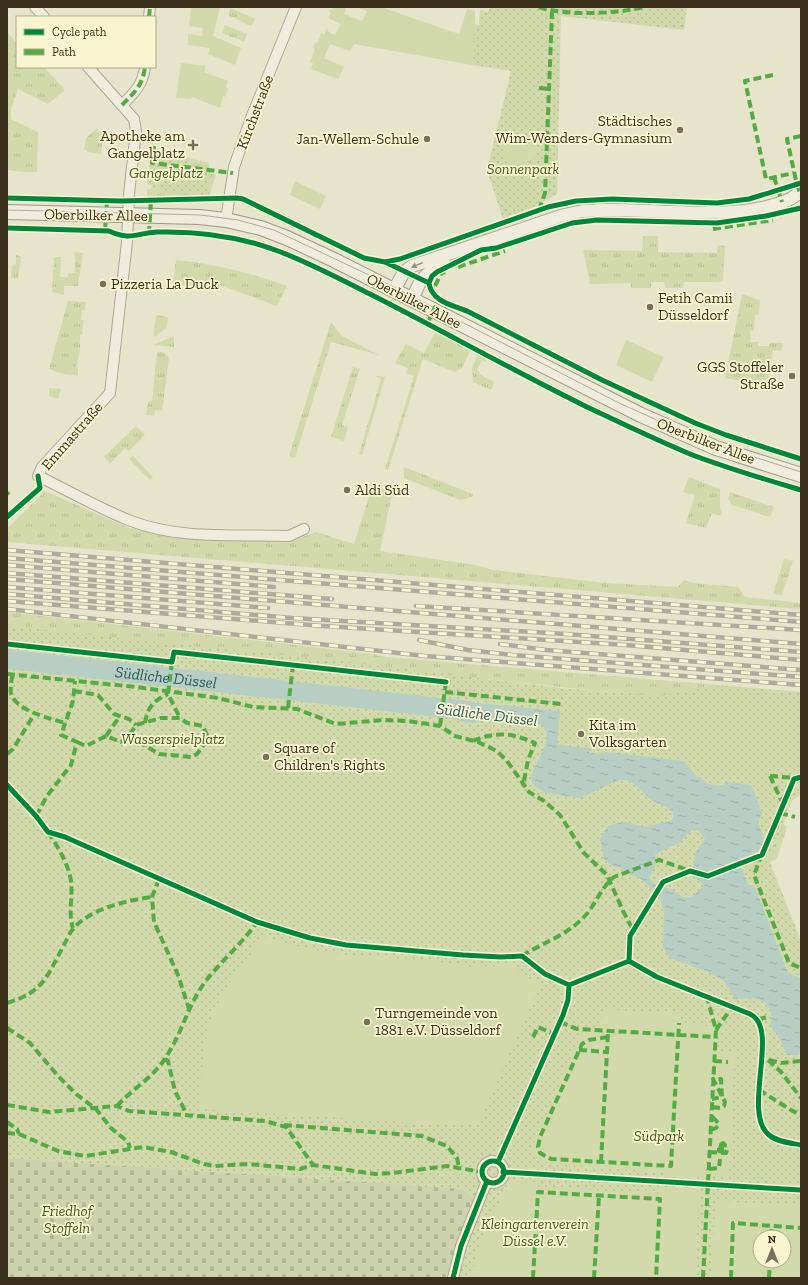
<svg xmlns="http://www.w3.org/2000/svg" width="808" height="1285" font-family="'Zilla Slab',serif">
<defs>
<pattern id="grass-tufts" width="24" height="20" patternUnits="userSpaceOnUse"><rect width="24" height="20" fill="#d2daac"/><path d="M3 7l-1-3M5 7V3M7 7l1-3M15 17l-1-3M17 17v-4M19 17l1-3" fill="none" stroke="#b5bc93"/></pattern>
<pattern id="cemetery-stones" width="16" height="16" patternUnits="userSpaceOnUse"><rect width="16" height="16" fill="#cdd4ad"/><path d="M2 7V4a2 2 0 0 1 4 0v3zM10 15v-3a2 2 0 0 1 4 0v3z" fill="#b1b694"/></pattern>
<pattern id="park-dots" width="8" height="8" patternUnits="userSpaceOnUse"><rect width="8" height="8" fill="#d2daac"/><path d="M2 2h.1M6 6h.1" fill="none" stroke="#b5bc93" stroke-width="1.8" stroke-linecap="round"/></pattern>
<pattern id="water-ripples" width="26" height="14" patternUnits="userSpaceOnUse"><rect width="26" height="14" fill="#b7cec4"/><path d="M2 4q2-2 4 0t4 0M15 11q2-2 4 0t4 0" fill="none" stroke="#9eb1a8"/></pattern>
</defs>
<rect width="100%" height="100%" fill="#e7e4cc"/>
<!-- grass -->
<path fill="url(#grass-tufts)" d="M230,8L256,19L251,26L228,15Z
M225,25L247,34L244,42L222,33Z
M7,32L17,44V67H44L65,90L48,104L18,89L11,109V119L38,132L37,172H23L7,170Z
M96,129L103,135L101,154L87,152V150H84L86,138Z
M157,151L209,163V168L156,159Z
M210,174H216L209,197L150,199L147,195V189L207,194Z
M562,226L563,229L531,240L530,237Z
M496,228L497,232L425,256L424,253Z
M643,236H658V252L717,253L718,245L725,246L723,280L718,282H684L683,288H665L664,282H651V288H631V283L590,284L583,250L642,251Z
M74,252L83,253L78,286H64V295L52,292L54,257H61L60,277H68V273H75V256Z
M16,255L21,257L18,279L11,278L12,265L16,264Z
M176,260C215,264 251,273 287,286L277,306L220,285V288L173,284Z
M742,294L760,300L759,314L755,315L754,331H750L751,342H758V346H769V343H783L782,351L773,350L768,386L725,378Z
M68,301L86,302L85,310H82L81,320H84L82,335H80V351L76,367L78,368V376L60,373L49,369Z
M156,315L168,317L167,327L153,338Z
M331,322L342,336L379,355L331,342L295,458L289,456Z
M436,331L471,349L462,368L455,372L423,359L388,470L385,469L414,376L406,373L408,368L395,363L406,344L424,353Z
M174,336V347L153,345Z
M157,352H163L169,358L162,411L155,410L154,416L146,415L148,401H152Z
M478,353L487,358L486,362L482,360L477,370L480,372L479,374L494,382L491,390L473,382L472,368Z
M353,367L360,369L342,425L348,427L344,441L331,437Z
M376,376L385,377L362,455L359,454L381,379Z
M49,388L61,389L58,399L49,396Z
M136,426L145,435L129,451L125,448L110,464L104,457Z
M133,456L153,477L150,480L129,459Z
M404,467L473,494L472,497L460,500L404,478Z
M689,477L720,489V507L722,512L721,516L712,513L706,528L686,523L695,495L683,492Z
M373,483L392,494L380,551L476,565L493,570L606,583L678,587L684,580L693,583L738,587L745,597L801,603V609L7,542V529L45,491L129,528L187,539L289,542L316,532L354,544Z
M730,492L774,507L770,517L732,505L728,499Z
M784,559L793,561L782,595L773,594Z
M7,612L365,653L387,657L801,692L695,701L485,679L483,685L7,657Z
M779,820L787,827L777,859L770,862L801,941V966L763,855Z"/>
<!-- cemetery -->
<path fill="url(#cemetery-stones)" d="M7,1158L458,1187L464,1189L475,1200L453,1278H7Z"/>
<!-- park -->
<path fill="url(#park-dots)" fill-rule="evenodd" d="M490,7H687V9L684,30L561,16L557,194L532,208L503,219L487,170L511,71L472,65L475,43L473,42V34H477V25H479L480,10L488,12Z
M151,151L211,168L208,195L151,189L152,185L147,184Z
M7,626L357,663L562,688L658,696L718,686L801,692V794L792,801L768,862L801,946V1278H453L475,1200L464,1189L7,1158ZM760,1237H784V1261H760Z"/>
<!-- garden -->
<path fill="#d2daac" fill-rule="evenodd" d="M191,7H220L213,36L241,48L235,65L208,54L210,48L188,45V34L202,36L203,28L189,26Z
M333,7H346L344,14L362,21L367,11L356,7H381L459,34L467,9L475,11V24L477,25V34H473V42L475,43L472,65L354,44L350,51L330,44L324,58L344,67L338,79L311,69L313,63L310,62L315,49L313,48L315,43H317L321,33L324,35L327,28L329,32L335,35L341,24L328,18L331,13L329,11L330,9L332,10Z
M181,63L206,66L204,72L228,81L226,87L228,89L225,97L223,96L220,108L192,97L191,99L176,98Z
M531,136L538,157L508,168L502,146Z
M295,181L326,196L320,209L290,195Z
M626,340L664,357L652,382L616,365Z
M264,937C295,946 328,954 361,956C399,959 437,959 474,968L477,962L495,971L499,964L505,965L506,963L520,969L518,974L541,983L480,1120L467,1126L198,1109C202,1077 202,1042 214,1012C223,988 248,957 264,937Z
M603,1009L681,1014V1023L714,1027L705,1175H698L697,1179L666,1177V1172L552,1164C542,1162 535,1157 532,1147L580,1038L577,1031L578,1027L600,1029Z
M716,1052L735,1053L729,1175L709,1174Z
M509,1181L538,1182V1187L661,1194V1189L699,1190L695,1278H471L478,1249Z
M715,1201L801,1205V1278H712ZM760,1237H784V1261H760Z"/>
<!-- water -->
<path fill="url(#water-ripples)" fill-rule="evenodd" d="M446,700L560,711L557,745L589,748V753L604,754V752H607L684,761L697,777H701L707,784L723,786L726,782L751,785L762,813L758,822L764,840L759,851L738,860L749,886L754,885L788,973L801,979V1050L798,1055H787L779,1038L770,1025C771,1023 772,1018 771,1013C767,996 749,998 735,999L725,982L710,973L669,957L663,947L664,912L660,897L641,879L629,874L624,869L614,867L604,859L600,839L606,828L613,824L627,822L643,827L671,821L674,817C673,805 657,805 650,799C640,791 633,778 619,780L580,798L545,793L536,787L532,783L531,777L534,769L545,746L547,736L543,725L529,721L510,725L501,721L483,719L475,723H465L444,714ZM692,830L699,831L705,839L695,854L693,875L705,887L701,888L694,896L685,898L672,890L656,885L649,878L656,863L655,855L658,853L679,843Z"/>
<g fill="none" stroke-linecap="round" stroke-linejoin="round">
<!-- river -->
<path stroke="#b7cec4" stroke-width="19" id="s1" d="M7,659L471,711"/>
<!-- minor casing -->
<g stroke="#aca895" stroke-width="12">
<path id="minor" d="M35,7L44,17
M149,17L150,7
M88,67L134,119L136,131L129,194L127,242L110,393L42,467L38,476C69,491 100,509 131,521C180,540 238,534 289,536L304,529
M122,105C134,93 143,85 145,67
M226,220L234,167L251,118L296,7
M482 1172a11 11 0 1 1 22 0a11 11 0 1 1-22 0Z
M453,1278L461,1246L487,1181"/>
</g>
<!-- tertiary casing -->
<g stroke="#aca895" stroke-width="14">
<path id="tertiary" d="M394,290L404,272L412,266L564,215L583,211L603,210C658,209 738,222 788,200C793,198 797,194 801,192
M412,299L421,280L444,259"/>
</g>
<!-- secondary casing -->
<g stroke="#9c9785" stroke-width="16">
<path id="secondary" d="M7,212L199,217L226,220L261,228L287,238L334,260L641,415L716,448L801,475"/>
</g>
<!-- minor -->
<use href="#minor" stroke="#efecde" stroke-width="10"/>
<!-- tertiary -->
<use href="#tertiary" stroke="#efecde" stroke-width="12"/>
<!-- secondary -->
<use href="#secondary" stroke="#efecde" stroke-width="14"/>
<!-- tram -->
<path stroke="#aeab9e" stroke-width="1" d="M7,210L201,215L238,220L274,230L388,284L617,402L701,440L801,472"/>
<!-- rail casing -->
<g stroke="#aeab9e" stroke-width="4.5">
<path id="rail" d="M7,550L801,615
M7,558L801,622
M7,565L274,587
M7,573L332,599
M7,579L801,644
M7,587L268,608
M7,594L292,618L566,634L801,652
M7,601L323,626L626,645L801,660
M416,606L801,630
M7,609L425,656L801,685
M419,640L468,650L512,655L801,677
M500,644L546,650L801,670"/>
</g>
<!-- rail -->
<use href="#rail" stroke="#f9f5d0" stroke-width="3" stroke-dasharray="9" stroke-linecap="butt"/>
<!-- quiet -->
<path stroke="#55ab43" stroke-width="4" stroke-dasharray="8 4" stroke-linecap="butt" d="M539,7C564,16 617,14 644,7
M149,17L150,7
M773,75L745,81L766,179L794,173
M539,88L549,89
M122,105C134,93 143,85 145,67
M801,136L787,139L797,185L801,195
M532,139L548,133
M154,146L152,163L233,173
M774,177L782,202
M539,210L545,193L552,12
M713,229L773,220
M105,231L107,201
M149,234L151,200
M458,267L505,251
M435,286L441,274L445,272
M427,324L439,299
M7,494L9,492
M172,662L168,694L180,718
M7,674L136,687L218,698L253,707L297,709L336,724L383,720L408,721L440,726L455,736L478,742L497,751L507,761L529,792L544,801L560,815L584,853L607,875L623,911L633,930
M12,675C12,680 10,688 11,694C17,711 49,718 65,723
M74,691L98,695L114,714L129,719L136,725
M445,692L561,704
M288,708L293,665
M145,723C147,708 154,700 168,694
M440,726L446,682H442
M106,736L120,716
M473,741C496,731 513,733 535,743L528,760L523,786
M77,742L86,746L106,736L121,742L129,736L136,725L161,718H180L187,723L203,726L207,735L205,743L197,754L191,757L159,754L129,736
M7,754L13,749L35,713
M770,776L783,804
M770,776L796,778
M780,813L795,817
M36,816L47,796L71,765L77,742L61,735L73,701L75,681
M48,832C58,847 68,863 71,881C73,896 68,914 73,928
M762,854L754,875L789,963L801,968
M159,879L152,897L154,922L178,975L189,1009
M522,956C542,943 565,936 582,919C595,907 600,888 614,877L659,860L690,871
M7,1003C44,992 47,976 64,945C67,940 69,933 73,929C89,909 128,900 152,897
M758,1019L769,1017
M560,1022L577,1029L715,1037
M7,1028L30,1043L58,1076L76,1094L96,1109L111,1128L128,1142L130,1148
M716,1030L732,1007
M533,1037L538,1027L554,1034
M608,1037L589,1040L582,1044L540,1137L538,1147L540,1153L551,1159L671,1166L679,1023
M579,1050L607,1052
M165,1059L168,1061L175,1091L187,1115
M768,1060L781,1072L801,1098
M769,1060L781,1063L801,1061
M714,1061L728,1062
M759,1090L791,1110L801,1115
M7,1105L49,1112L117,1106L129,1111L265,1121L286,1127L313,1165
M117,1106C132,1089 154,1077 166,1057C182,1033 188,1005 205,982C221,961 242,944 257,922
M712,1107L720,1108L724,1106L725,1102L713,1079H721L722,1097L712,1099
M7,1122L17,1129L19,1134
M284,1125L422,1136L447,1146L457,1158L459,1168
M711,1130L716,1128L719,1124L711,1115
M7,1133L19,1134L58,1151L85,1156L143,1147L171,1152L204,1164L214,1166L249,1164L300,1169L313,1165L375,1174L393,1173L447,1166L482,1172
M709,1152L726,1153L727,1150L724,1152L719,1151V1146L723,1143L725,1145L724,1150L720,1149L721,1145L724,1147L722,1149V1147
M601,1162L608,1033
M709,1169L719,1168L720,1159
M771,1237L772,1226
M533,1278L538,1192L660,1199L656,1278
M594,1278L599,1196
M703,1278L716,1030L707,997
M731,1278L733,1223L801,1228
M769,1278L770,1261"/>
<!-- cycleway casing -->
<g stroke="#f9f5d0" stroke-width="8">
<path id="cycleway" d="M7,198L121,201L237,198L243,199L364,258L385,262L429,283
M801,208L766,216L717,223L597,220L572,223L496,248L481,250L437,272L432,276L429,283C432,303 454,305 469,312L602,380L695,423L726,435L801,459
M7,228L109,231C131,241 136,233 157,232C199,231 239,236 278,251C310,263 340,279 370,294C443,331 514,371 587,407C621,423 656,440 690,454C726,468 764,479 801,490
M385,262L400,259L548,207L576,201L612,199L717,203L749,199L801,183
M7,517L40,488L38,476
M7,644L172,662L174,652L446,682
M7,785L36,816L48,832L65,837L257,922L310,938L346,945L463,955L501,957L522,956L545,974L569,985L629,961
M629,961L657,977L750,1014C781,1028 741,1113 769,1135C777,1142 791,1143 801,1145
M629,961L630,936L663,882L690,871L708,876L762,855L794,779L801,777
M482 1172a11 11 0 1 1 22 0a11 11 0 1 1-22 0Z
M498,1162L563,1015L568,1000L569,985
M503,1172L801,1190
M453,1278L461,1246L487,1181"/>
</g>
<!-- cycleway -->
<use href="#cycleway" stroke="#00873e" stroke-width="5"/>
</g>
<!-- one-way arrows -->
<defs><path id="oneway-solid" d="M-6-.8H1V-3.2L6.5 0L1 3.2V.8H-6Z"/></defs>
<use fill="#968e7d" href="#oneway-solid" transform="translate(417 265) rotate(158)"/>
<!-- markers -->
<g fill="#78705a" stroke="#f9f5d0" stroke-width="1.5">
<circle cx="680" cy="130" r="4"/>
<circle cx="427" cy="139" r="4"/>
<path d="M191 139h4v4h4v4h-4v4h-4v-4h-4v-4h4z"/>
<circle cx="103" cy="284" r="4"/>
<circle cx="650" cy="307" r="4"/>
<circle cx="792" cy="376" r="4"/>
<circle cx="347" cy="490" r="4"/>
<circle cx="581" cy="734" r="4"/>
<circle cx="266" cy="757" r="4"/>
<circle cx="367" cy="1022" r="4"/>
</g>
<g text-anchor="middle" stroke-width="3.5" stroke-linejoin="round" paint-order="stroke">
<!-- street labels -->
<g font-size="15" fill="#3c311c" stroke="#f9f5d0">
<text transform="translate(255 112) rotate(-69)" y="5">Kirchstraße</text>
<text transform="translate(96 215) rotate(1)" y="5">Oberbilker Allee</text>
<text transform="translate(414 301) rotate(27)" y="5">Oberbilker Allee</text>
<text transform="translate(72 436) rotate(-49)" y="5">Emmastraße</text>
<text transform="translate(706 441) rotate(21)" y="5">Oberbilker Allee</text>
</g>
<!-- poi labels -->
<g font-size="15" fill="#3c311c" stroke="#f9f5d0" text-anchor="start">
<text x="672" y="126" text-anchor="end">Städtisches<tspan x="672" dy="17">Wim-Wenders-Gymnasium</tspan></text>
<text x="185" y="141" text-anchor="end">Apotheke am<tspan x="185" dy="17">Gangelplatz</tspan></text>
<text x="419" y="144" text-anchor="end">Jan-Wellem-Schule</text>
<text x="111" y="289">Pizzeria La Duck</text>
<text x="658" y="303">Fetih Camii<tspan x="658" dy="17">Düsseldorf</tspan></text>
<text x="784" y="372" text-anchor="end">GGS Stoffeler<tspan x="784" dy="17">Straße</tspan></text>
<text x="355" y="495">Aldi Süd</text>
<text x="589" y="730">Kita im<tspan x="589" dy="17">Volksgarten</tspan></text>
<text x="274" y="753">Square of<tspan x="274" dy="17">Children's Rights</tspan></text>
<text x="375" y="1018">Turngemeinde von<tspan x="375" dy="17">1881 e.V. Düsseldorf</tspan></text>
</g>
<!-- park labels -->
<g font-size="15" font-style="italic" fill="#425b20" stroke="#f9f5d0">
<text x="523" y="174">Sonnenpark</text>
<text x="166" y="178">Gangelplatz</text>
<text x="173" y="744">Wasserspielplatz</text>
<text x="659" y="1141">Südpark</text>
<text x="67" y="1216">Friedhof<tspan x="67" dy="17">Stoffeln</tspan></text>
<text x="535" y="1229">Kleingartenverein<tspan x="535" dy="17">Düssel e.V.</tspan></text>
</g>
<!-- water labels -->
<g font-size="16" font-style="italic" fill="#29585e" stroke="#f9f5d0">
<text dy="6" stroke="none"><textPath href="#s1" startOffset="160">Südliche Düssel</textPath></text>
<text transform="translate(487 714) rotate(7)" y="6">Südliche Düssel</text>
</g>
</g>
<!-- border -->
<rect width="808" height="1285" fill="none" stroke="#3c311c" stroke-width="16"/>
<!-- legend -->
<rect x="16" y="16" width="140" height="52" fill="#f9f5d0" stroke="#ada788"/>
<rect x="24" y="29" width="20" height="6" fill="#00873e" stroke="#ada788"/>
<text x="52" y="36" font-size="12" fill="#3c311c">Cycle path</text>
<rect x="24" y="49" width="20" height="6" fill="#55ab43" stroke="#ada788"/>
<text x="52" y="56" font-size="12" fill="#3c311c">Path</text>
<!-- north arrow -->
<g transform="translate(772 1249)"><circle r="19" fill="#f9f5d0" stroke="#ada788"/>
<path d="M0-3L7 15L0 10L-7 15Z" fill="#78705a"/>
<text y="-6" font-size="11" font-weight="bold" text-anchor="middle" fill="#3c311c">N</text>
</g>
</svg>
